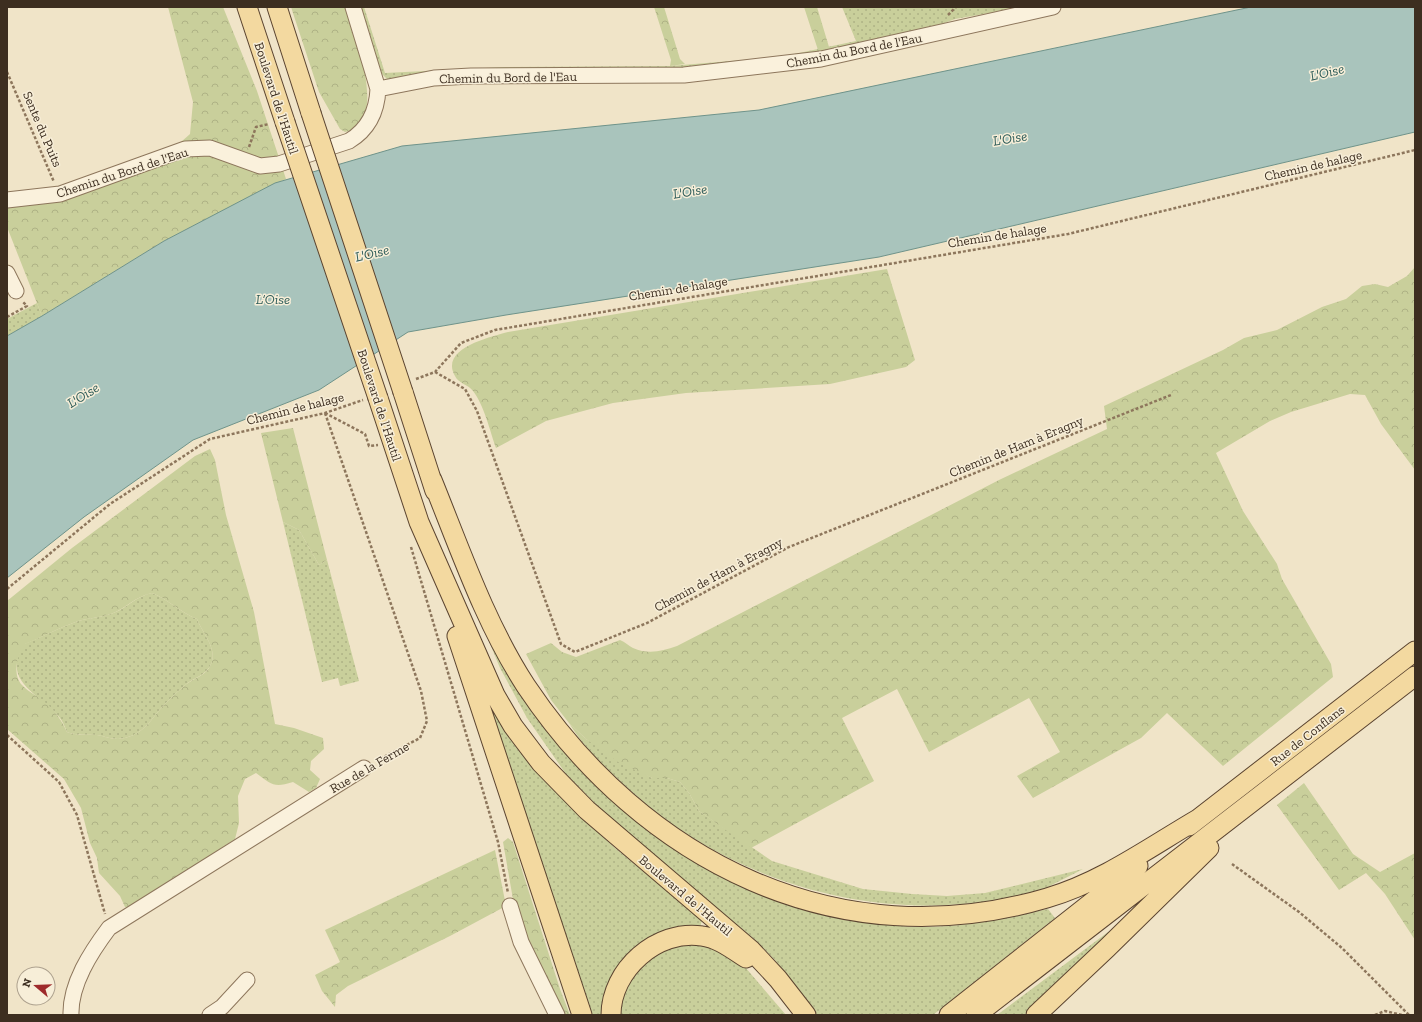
<svg xmlns="http://www.w3.org/2000/svg" width="1422" height="1022" font-family="'Zilla Slab',serif">
<defs>
<pattern id="grass-dots" width="8" height="8" patternUnits="userSpaceOnUse"><rect width="8" height="8" fill="#c9cf9b"/><path d="M2 2h.1M6 6h.1" fill="none" stroke="#aeb285" stroke-width="1.8" stroke-linecap="round"/></pattern>
<pattern id="forest-crowns" width="20" height="18" patternUnits="userSpaceOnUse"><rect width="20" height="18" fill="#c9cf9b"/><path d="M2 6a3 3 0 1 1 6 0M12 15a3 3 0 1 1 6 0" fill="none" stroke="#aeb285"/></pattern>
</defs>
<rect width="100%" height="100%" fill="#f0e4c8"/>
<!-- grass -->
<path fill="url(#grass-dots)" d="M359,7H364L385,73L505,67L670,66L780,57L856,41L842,7H1023L955,19L913,35L838,51L725,66L388,80L380,72Z
M37,303L42,316L7,336V319Z
M283,522L299,530L319,565L327,560L359,681L340,686L338,678L322,682Z
M152,593C169,600 180,612 197,619C202,633 218,648 211,664C206,676 192,678 183,687C174,695 165,703 157,713C146,727 138,737 118,739C110,739 104,736 97,735C86,734 78,736 67,732C65,727 63,722 60,718C41,693 0,683 24,644C41,638 56,629 73,623C85,618 99,618 111,614C128,608 134,597 152,593Z
M490,637L574,762C666,859 783,925 920,927C963,928 1006,917 1048,909L1055,918L933,1015H817L775,960L752,937L619,828L566,774L527,718L500,668L488,639Z
M491,699L552,787L572,808L615,848L702,920L700,928L663,935L606,1015H590L485,701Z
M569,723L586,739L652,778H667L680,782L689,793L699,811L772,861L863,889L912,894L947,896L985,893L1083,869C1071,875 1058,882 1046,888C1020,898 990,902 963,904C844,914 720,872 632,792C608,770 586,751 569,723Z
M1108,932L1110,935L1024,1015H997Z
M688,943L712,945L745,967L786,1015H620C622,987 638,961 664,949C672,946 681,945 688,943Z"/>
<!-- forest -->
<path fill="url(#forest-crowns)" fill-rule="evenodd" d="M168,7H223L257,91L286,179L164,241L42,316L7,227V195L64,188L181,142L190,134L193,102Z
M291,7H347C354,34 390,124 345,132L340,129L319,92Z
M654,7H664L680,59L685,64L670,66L671,60Z
M804,7H817L829,47L818,50Z
M1415,267V470L1381,424L1365,395L1350,394L1291,412L1270,421L1216,453L1243,511L1277,564L1282,579L1331,664L1333,677L1223,766L1167,713L1141,738L1033,798L1017,776L1060,752L1029,698L929,752L897,689L842,718L874,781L751,848L699,811L689,793L680,782L667,778H652L618,762L586,739L569,723L551,700L526,654L551,643L562,652L576,657L620,640C625,642 629,646 633,648C649,655 662,651 677,646L999,480L1107,429L1104,406L1223,350L1244,338L1277,330L1322,307L1346,299L1362,286L1375,284L1388,287L1407,276Z
M887,269L915,360L906,367L830,384L686,393L613,403L546,421L496,448C490,431 484,405 473,391C469,385 458,383 455,376C439,348 491,337 508,332Z
M293,428L327,560L319,565L299,530L283,522L261,433Z
M210,449L215,460L226,515L254,612L275,724L294,728L323,738L324,749L311,761L310,770L320,779L316,788L309,792L293,782C274,788 272,785 256,773L245,779L238,796L239,823L235,839L130,908L125,907L120,896L99,873L97,858L90,843L81,808L64,779L7,729V601L72,548L195,456ZM152,593C169,600 180,612 197,619C202,633 218,648 211,664C206,677 192,678 183,687C174,695 165,703 157,713C146,727 138,737 118,739C110,739 104,736 97,735C86,734 78,736 67,732C62,721 56,712 47,704C40,697 28,692 22,685C12,674 17,655 25,644C41,638 56,629 73,623C85,618 99,618 111,614C127,608 134,597 152,593Z
M1304,783L1353,854L1380,872L1415,853V940L1385,894L1366,873L1339,890L1277,805Z
M508,838L513,842L560,989L570,1015H562L525,940L514,905L503,842Z
M495,850L506,906L450,936L348,986L336,995L335,1007L322,991L315,975L340,962L325,930Z"/>
<!-- water -->
<path fill="#a9c4bc" stroke="#6f938a" d="M1251,7H1415V132L879,257L506,315L408,332L319,390L193,440L84,517L7,578V336L42,316L164,241L275,183L402,146L759,110Z"/>
<g fill="none" stroke-linecap="round" stroke-linejoin="round">
<!-- minor casing -->
<g stroke="#8d765c" stroke-width="17">
<path id="minor" d="M378,89L434,78L471,76L684,75L821,59L1053,7
M7,200L60,194L185,149L210,148L260,166L279,164L349,141C369,129 377,111 378,89L353,7
M7,273L16,291
M510,906L521,942L557,1015
M71,1015C70,984 91,952 109,928L364,768
M210,1015L222,1007L247,980"/>
</g>
<!-- major casing -->
<g stroke="#5b4430" stroke-width="21">
<path id="major" d="M247,7L285,122
M277,7L311,113
M403,392L435,491
M378,398L419,522L495,695L513,726L541,763L587,810L751,950L778,979L806,1015
M432,480C460,549 485,623 526,686C643,861 838,960 1047,898C1102,882 1150,847 1198,819
M457,636L582,1015
M1189,826L1415,651
M611,1015C611,970 657,929 702,936C718,938 732,949 746,958
M949,1015L1138,866
M976,1015L1415,676
M1036,1015L1107,948L1209,848"/>
</g>
<!-- path -->
<path stroke="#8d765c" stroke-width="2.5" stroke-dasharray="3 2" stroke-linecap="butt" d="M948,15L956,7
M7,72L54,182
M249,147L256,127L269,124
M7,317L27,306L23,302
M435,372L465,389L477,411L561,644L575,652L647,623L789,547L1171,395
M416,379L435,372L461,343L495,330L1068,234L1415,150
M325,413L421,691L427,721L420,738L376,761
M325,413L365,434L369,446L378,445
M411,547L498,842L508,893
M7,589L110,504L210,439L325,413L363,400
M7,735L59,782L77,815L105,914
M1232,864L1299,912L1342,948L1409,1015
M1375,1015L1385,1011L1402,1015"/>
<!-- minor -->
<use href="#minor" stroke="#faf1dc" stroke-width="15"/>
<!-- major -->
<use href="#major" stroke="#f3d9a0" stroke-width="19"/>
<!-- major-bridge casing -->
<g stroke="#5b4430" stroke-width="21" stroke-linecap="butt">
<path id="major-bridge" d="M311,113L403,392
M285,122L378,398"/>
</g>
<!-- major-bridge -->
<use href="#major-bridge" stroke="#f3d9a0" stroke-width="19"/>
</g>
<g text-anchor="middle" stroke-width="3" stroke-linejoin="round" paint-order="stroke">
<!-- street labels -->
<g font-size="13" fill="#3d2e20" stroke="#f7eed8">
<text transform="translate(854 50) rotate(-11)" y="5">Chemin du Bord de l'Eau</text>
<text transform="translate(508 77) rotate(-1)" y="5">Chemin du Bord de l'Eau</text>
<text transform="translate(277 98) rotate(72)" y="5">Boulevard de l'Hautil</text>
<text transform="translate(43 129) rotate(67)" y="5">Sente du Puits</text>
<text transform="translate(1313 165) rotate(-13)" y="5">Chemin de halage</text>
<text transform="translate(122 172) rotate(-18)" y="5">Chemin du Bord de l'Eau</text>
<text transform="translate(997 235) rotate(-9)" y="5">Chemin de halage</text>
<text transform="translate(678 288) rotate(-9)" y="5">Chemin de halage</text>
<text transform="translate(380 405) rotate(72)" y="5">Boulevard de l'Hautil</text>
<text transform="translate(295 408) rotate(-14)" y="5">Chemin de halage</text>
<text transform="translate(1016 446) rotate(-22)" y="5">Chemin de Ham à Eragny</text>
<text transform="translate(718 574) rotate(-28)" y="5">Chemin de Ham à Eragny</text>
<text transform="translate(1307 735) rotate(-38)" y="5">Rue de Conflans</text>
<text transform="translate(369 767) rotate(-30)" y="5">Rue de la Ferme</text>
<text transform="translate(686 895) rotate(40)" y="5">Boulevard de l'Hautil</text>
</g>
<!-- water labels -->
<g font-size="14" font-style="italic" fill="#2f5d5a" stroke="#f7eed8">
<text transform="translate(1327 72) rotate(-13)" y="5">L'Oise</text>
<text transform="translate(1010 138) rotate(-9)" y="5">L'Oise</text>
<text transform="translate(690 191) rotate(-9)" y="5">L'Oise</text>
<text transform="translate(372 253) rotate(-13)" y="5">L'Oise</text>
<text x="273" y="304">L’Oise</text>
<text transform="translate(83 395) rotate(-32)" y="5">L'Oise</text>
</g>
</g>
<!-- border -->
<rect width="1422" height="1022" fill="none" stroke="#3d2e20" stroke-width="16"/>
<!-- north arrow -->
<g transform="translate(36 986) rotate(289)"><circle r="19" fill="#f7eed8" stroke="#ada18e"/>
<path d="M0-3L7 15L0 10L-7 15Z" fill="#9e2a2b"/>
<text y="-6" font-size="11" font-weight="bold" text-anchor="middle" fill="#3d2e20">N</text>
</g>
</svg>
